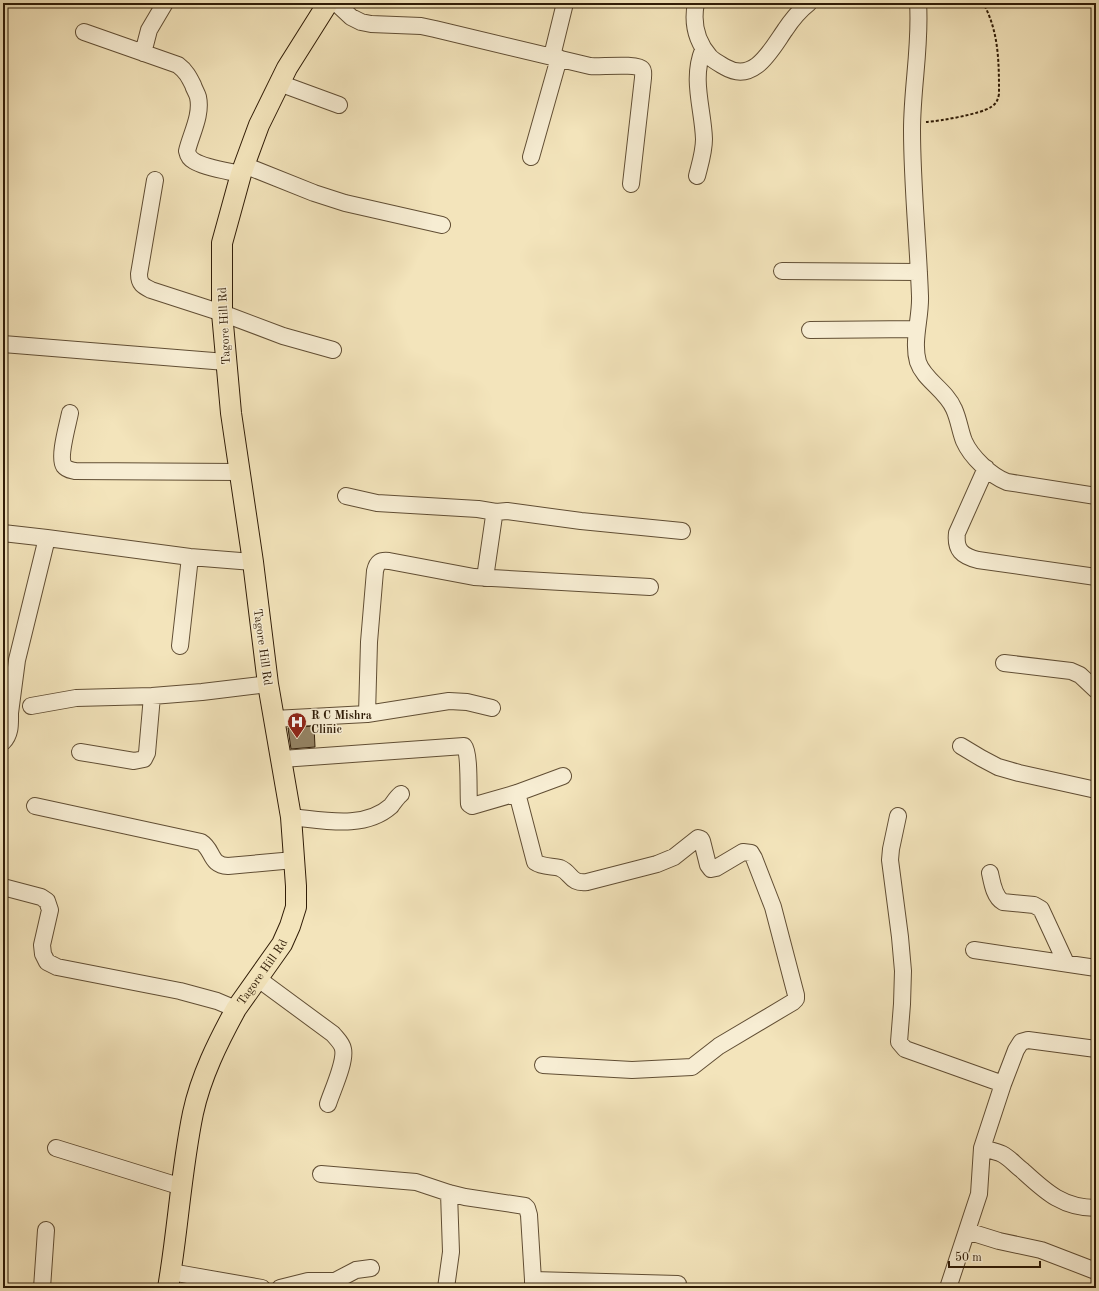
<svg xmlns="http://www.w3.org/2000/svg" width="1099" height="1291" font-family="'Old Standard TT',serif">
<rect width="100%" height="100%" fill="#f3e4bb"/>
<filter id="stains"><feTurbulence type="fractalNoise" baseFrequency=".005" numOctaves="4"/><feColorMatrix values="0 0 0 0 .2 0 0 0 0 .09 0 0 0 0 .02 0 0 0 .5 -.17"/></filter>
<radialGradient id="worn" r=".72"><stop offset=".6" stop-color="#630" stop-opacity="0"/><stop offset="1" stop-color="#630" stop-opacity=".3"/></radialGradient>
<!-- building -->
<path fill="#958465" stroke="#301c07" d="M314,726L315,747L291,749L288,728Z"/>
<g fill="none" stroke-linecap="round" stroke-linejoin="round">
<!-- minor casing -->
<g stroke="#614e34" stroke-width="18">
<path id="minor" d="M336,3L351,17L361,22L371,24L421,26L435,29L590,66C599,67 638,63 642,69C644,71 643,75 643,78L631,184
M696,3C692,23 696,41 710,57C714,61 720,64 725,67C754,84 771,50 785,30C791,21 800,10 809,3
M918,3C921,45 912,87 912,130C912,185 918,240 920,296C921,317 912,341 918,362C924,380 946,390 954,409C959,420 960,431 964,441C971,457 991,476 1007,482L1096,496
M84,32L178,65C186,71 189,77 193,85C194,89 197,93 198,97C202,115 191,134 187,151C188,156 190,159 194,161C205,168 228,171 241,174
M143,53L149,30L165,3
M552,56L565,3
M279,83L339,105
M531,157L559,58
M244,165L314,193L345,203L442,225
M697,176C700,164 704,152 704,139C703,109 691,79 703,50
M155,180L139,274C139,284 143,286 151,290L222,313L283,336L333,350
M782,271L919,272
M810,330L917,329
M3,344L226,362
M70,413C68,424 58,457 64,466C67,470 71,470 75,471L239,472
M986,468L957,533C955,550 962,556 978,560L1096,577
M346,496L377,503L478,509L496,512
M3,533L47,538L190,557L253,562
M485,578L494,516L496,512L507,511L581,521L682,531
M180,646L190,557
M1004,663L1071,671L1080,675L1096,690
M31,706L76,698L152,696L202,692L268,684
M3,714L10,713L17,660L47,538
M367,714L369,642L375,571C377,562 380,560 389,561L474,577L650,587
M274,719L367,714L449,701L467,702L492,708
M3,742C11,734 10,723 10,713
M961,746L981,758L998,767L1019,773L1096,790
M80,752L134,761L144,759L147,753L152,696
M282,759L464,746C470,753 468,793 469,804L472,806L517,793L563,776
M517,793L535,862C542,867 552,866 560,868C572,873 570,884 587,882L657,864L674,857L698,838L701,839L702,841L708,865L711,869L716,868L743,852L751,853L754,858L773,907L796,995V999L793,1002L719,1046L692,1067L632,1070L543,1065
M35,806L201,842C214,850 209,865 228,866L294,860
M898,816L891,849L890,860L900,937L903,971L902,1004L899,1042L905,1049L1003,1084
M291,817C323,820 364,830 391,806C394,802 397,797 401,794
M990,873C992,882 994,897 1003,902L1034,905L1041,909L1066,963
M3,887L41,897L47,901L50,910L42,945L43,954L47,962L57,967L180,991L217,1001L236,1009
M974,950L1096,968
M257,978L333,1034C337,1039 342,1043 343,1049C346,1062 332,1091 328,1104
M56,1148L182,1187
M982,1148C989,1150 996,1151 1002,1154C1010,1158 1015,1165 1022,1170C1045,1191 1062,1208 1096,1208
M321,1174L416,1182L449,1193L465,1197L525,1206L527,1208L529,1215L533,1280
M967,1231L999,1241L1041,1250L1093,1270
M171,1272L262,1288
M42,1288L46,1230
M280,1288L308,1281H335L356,1270L371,1268
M446,1288L451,1252L449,1193
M533,1288V1280L678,1284
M948,1288L979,1194L982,1148L1003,1084L1016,1050L1021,1042L1028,1040L1096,1049"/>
</g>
<!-- major casing -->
<g stroke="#301c07" stroke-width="22">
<g id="major">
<path id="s1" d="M168,1288C178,1230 181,1171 193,1113C201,1076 218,1042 236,1009L282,944L290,926L296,907V886L291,817L268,684L253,562L231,413L222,313V243L241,174L259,125L287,68L328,3"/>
</g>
</g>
<!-- path -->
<path stroke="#301c07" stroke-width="2" stroke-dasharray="3 2" stroke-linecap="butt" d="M926,122C940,121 981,114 991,107C996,104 998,100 999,94C999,63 999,31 983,3"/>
<!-- minor -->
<use href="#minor" stroke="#f7edd3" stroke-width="16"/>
<!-- major -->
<use href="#major" stroke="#f3e4bb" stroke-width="20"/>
</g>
<!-- icons -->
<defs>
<g id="hospital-pin" transform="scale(1)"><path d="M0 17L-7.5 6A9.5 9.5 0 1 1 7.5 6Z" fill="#8f2418" stroke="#f7edd3"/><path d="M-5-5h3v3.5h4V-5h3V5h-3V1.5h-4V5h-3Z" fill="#fff"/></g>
</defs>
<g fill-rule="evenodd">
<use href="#hospital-pin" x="297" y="722"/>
</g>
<g text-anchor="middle" stroke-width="3" stroke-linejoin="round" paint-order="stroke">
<!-- street labels -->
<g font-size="12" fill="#301c07" stroke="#f7edd3">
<text transform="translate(224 326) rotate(-93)" y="4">Tagore Hill Rd</text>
<text transform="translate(263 647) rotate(82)" y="4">Tagore Hill Rd</text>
<text dy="4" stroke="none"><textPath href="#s1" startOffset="335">Tagore Hill Rd</textPath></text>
</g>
<!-- poi labels -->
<g font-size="12" font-weight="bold" fill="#301c07" stroke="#f7edd3" text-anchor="start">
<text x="311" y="719">R C Mishra<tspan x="311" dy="14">Clinic</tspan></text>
</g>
</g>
<!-- margin -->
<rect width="1099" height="1291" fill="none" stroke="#f3e4bb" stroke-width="16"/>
<rect x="4" y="4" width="1091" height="1283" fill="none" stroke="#301c07" stroke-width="2"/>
<rect x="8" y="8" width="1083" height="1275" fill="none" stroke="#301c07"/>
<!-- scale -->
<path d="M949 1261v6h91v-6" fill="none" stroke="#301c07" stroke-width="2"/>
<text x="955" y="1261" font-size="12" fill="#301c07" stroke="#f7edd3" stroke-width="3" paint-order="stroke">50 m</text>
<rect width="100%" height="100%" filter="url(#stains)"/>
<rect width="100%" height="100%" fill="url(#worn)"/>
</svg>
